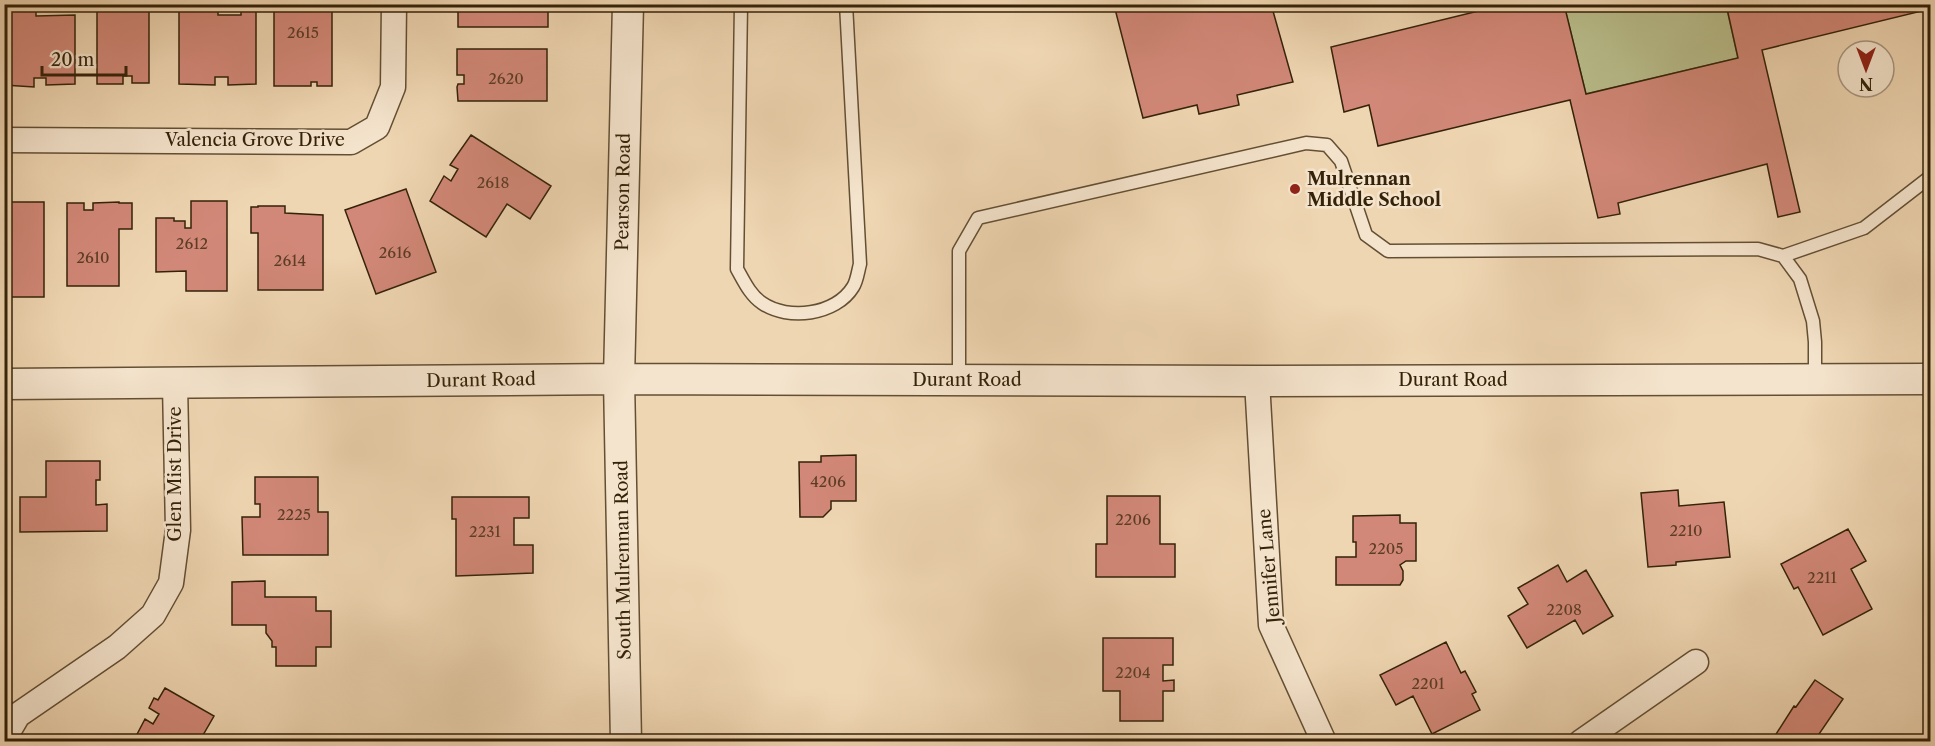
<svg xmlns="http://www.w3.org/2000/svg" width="1935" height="746" font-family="'Libre Caslon Text',serif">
<rect width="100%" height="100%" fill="#efd6b2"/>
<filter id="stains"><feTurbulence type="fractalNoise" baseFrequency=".00333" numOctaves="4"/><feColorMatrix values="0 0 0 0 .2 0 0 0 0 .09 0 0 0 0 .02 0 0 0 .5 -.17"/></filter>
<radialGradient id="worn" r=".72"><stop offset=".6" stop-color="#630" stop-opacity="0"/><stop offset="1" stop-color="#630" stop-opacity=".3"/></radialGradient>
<!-- green -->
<path fill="#b9be8c" stroke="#76704a" stroke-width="1.5" d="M1564,5H1726L1738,58L1586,94Z"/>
<!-- building -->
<path fill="#d28878" stroke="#342209" stroke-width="1.5" d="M4,4H36V16L75,15V84L46,85V78H34V87L4,85Z
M97,4H149V83H132V76H123V84H97Z
M179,4H218V15H241V4H256V84L228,85V77H215V85L179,84Z
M274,4H332V86H317V82H311V86H274Z
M458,4H548V27H458Z
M1271,4L1293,82L1237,95L1239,105L1199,114L1197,105L1143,118L1114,5Z
M1507,4H1564L1586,94L1738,58L1726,4H1930V9L1762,50L1800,212L1778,217L1767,164L1618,203L1620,214L1598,218L1570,100L1378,146L1369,105L1344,112L1331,47Z
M457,49H547V101H458L457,87L458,84H464V75H457Z
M471,135L551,186L530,219L507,204L486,237L430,201L444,176L451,181L458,169L450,165Z
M406,189L436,272L376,294L345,210Z
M191,201H227V291H186V271L156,272V218H174V221H185V228H191Z
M6,202H44V297H4Z
M119,202V203H132V229H119V286H67V203H84V210H93V203Z
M258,206H285V213L323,215V290H258V233H251V207H258Z
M856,455V501H831V509L823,517H800L799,462H821V456Z
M46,461H100V480H96V505L107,504V531L20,532V497H46Z
M255,477H318V512H328V555H243L242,517H260V504H255Z
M1678,490L1679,506L1724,502L1730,557L1676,562V565L1648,567L1641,493Z
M1107,496H1160V544H1175V577H1096V544H1107Z
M452,497H529V518H514V545H533V573L456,576V519H452Z
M1400,515V523H1416V561H1406L1400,565L1403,571V580L1400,585H1336V557H1356V542H1353V516Z
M1848,529L1866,561L1851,569L1872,609L1823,635L1798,587L1794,589L1781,564Z
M1558,565L1567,582L1586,570L1613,616L1583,634L1575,620L1527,648L1508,616L1528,604L1518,588Z
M265,581V597H316V611H331V647H316V666H276V647H272V641L266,633V625H232V582Z
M1103,638H1173V665H1163V681L1174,680V691H1163V721H1120V691H1103Z
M1446,642L1461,673L1465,671L1476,692L1472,694L1480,710L1432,734L1413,696L1396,705L1380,675Z
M1815,680L1843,699L1819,734L1830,742H1771L1794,706L1796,707Z
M165,688L214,716L199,742H129L131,738L134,740L145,719L153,724L159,714L149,708L154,698L158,700Z"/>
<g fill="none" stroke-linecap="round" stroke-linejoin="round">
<!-- service casing -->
<g stroke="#634f33" stroke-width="15">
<path id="service" d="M741,4L737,269C744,281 750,295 762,303C788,321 836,315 853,287C857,281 858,271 860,264L846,4
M1783,256L1864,228L1930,177
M959,380V251L978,218L1306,143L1327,145L1341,161L1366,235L1388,251L1758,249L1783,256L1800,279L1813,321L1815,342V378"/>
</g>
<!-- minor casing -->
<g stroke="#634f33" stroke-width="27">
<path id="minor" d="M4,140L351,142L377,127L393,87L394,4
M1257,381L1271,625L1324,742
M4,739L18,715L117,647L153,615L171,583L178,530L175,384
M1581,742L1696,662"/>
</g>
<!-- tertiary casing -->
<g stroke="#634f33" stroke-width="33">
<path id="tertiary" d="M4,384L619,379L1257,381L1930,379
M626,742L619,379L628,4"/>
</g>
<!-- service -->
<use href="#service" stroke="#f5e4cd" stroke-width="12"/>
<!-- minor -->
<use href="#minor" stroke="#f5e4cd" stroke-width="24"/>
<!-- tertiary -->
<use href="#tertiary" stroke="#f5e4cd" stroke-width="30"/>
</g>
<!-- markers -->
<circle fill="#8f2418" stroke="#f5e4cd" stroke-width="2" cx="1295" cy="189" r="6"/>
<g text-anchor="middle" stroke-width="5" stroke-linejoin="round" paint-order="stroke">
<!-- number labels -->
<g font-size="15" fill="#5c3c25">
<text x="303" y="38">2615</text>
<text x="506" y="84">2620</text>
<text x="493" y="188">2618</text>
<text x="192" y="249">2612</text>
<text x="395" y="258">2616</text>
<text x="93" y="263">2610</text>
<text x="290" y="266">2614</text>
<text x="828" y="487">4206</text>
<text x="294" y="520">2225</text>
<text x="1133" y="525">2206</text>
<text x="1686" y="536">2210</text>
<text x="485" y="537">2231</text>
<text x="1386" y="554">2205</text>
<text x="1822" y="583">2211</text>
<text x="1564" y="615">2208</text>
<text x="1133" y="678">2204</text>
<text x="1428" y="689">2201</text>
</g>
<!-- street labels -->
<g font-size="18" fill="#342209" stroke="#f5e4cd">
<text x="255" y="146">Valencia Grove Drive</text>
<text transform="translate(623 192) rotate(-89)" y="6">Pearson Road</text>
<text transform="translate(481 380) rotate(-1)" y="6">Durant Road</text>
<text x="967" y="386">Durant Road</text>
<text x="1453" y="386">Durant Road</text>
<text transform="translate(175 474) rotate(-90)" y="6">Glen Mist Drive</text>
<text transform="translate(623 560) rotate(-91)" y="6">South Mulrennan Road</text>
<text transform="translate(1269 566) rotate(-95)" y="6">Jennifer Lane</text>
</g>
<!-- poi labels -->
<g font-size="18" font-weight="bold" fill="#342209" stroke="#f5e4cd" text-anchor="start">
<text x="1307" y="185">Mulrennan<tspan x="1307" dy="21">Middle School</tspan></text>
</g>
</g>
<!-- margin -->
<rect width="1935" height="746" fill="none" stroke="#efd6b2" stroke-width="24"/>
<rect x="6" y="6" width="1923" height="734" fill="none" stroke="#342209" stroke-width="3"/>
<rect x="12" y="12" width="1911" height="722" fill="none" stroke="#342209" stroke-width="1.5"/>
<!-- north arrow -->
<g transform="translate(1866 69) rotate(180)"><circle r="28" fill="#f5e4cd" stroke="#a8967f" stroke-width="1.5"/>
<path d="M0-4.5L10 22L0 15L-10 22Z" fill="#8f2418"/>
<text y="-9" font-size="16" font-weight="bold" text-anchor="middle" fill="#342209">N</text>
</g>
<!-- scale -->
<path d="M42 66v9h84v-9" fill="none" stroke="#342209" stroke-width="3"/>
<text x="51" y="66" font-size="18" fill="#342209" stroke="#f5e4cd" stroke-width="4.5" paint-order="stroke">20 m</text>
<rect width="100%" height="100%" filter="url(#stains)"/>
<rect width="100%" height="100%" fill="url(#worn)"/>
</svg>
